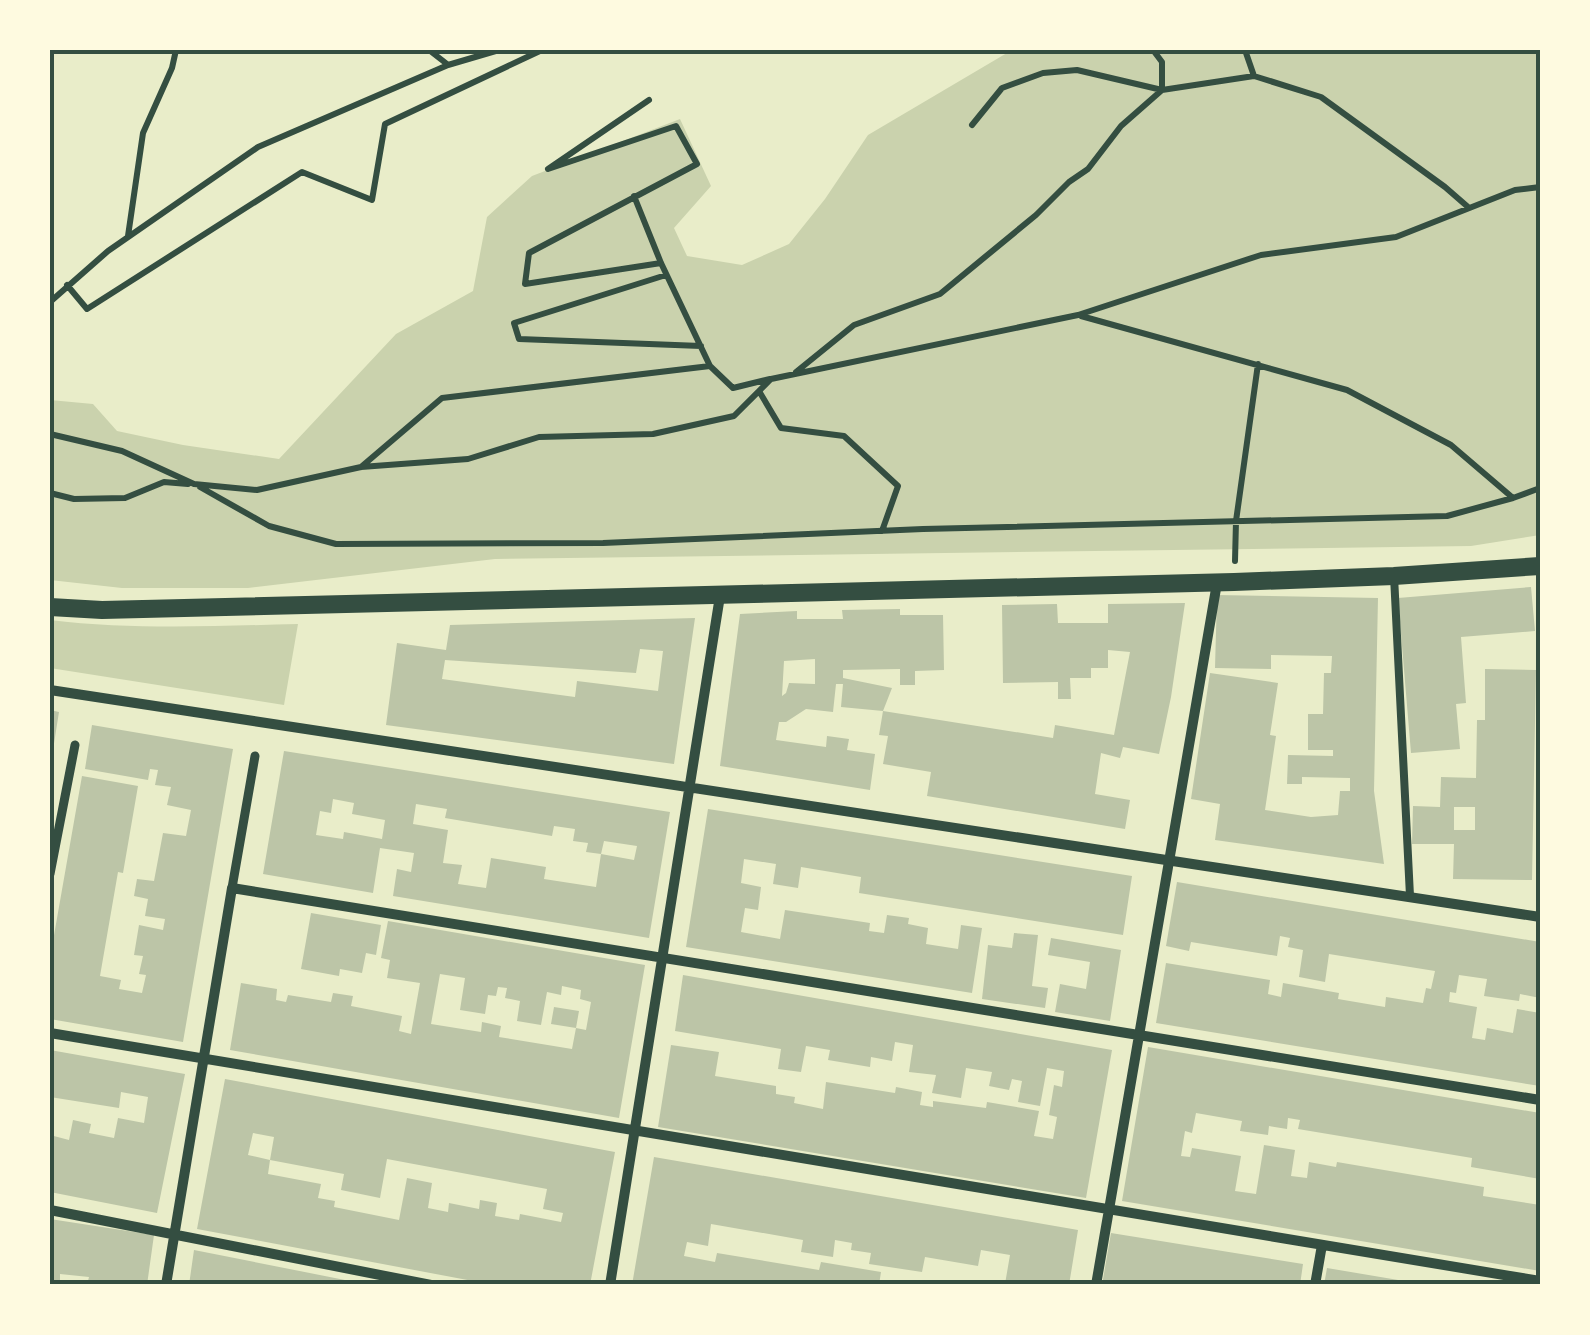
<svg xmlns="http://www.w3.org/2000/svg" width="1590" height="1335" font-family="Helvetica,sans-serif">
<rect width="100%" height="100%" fill="#e9edc9"/>
<!-- green -->
<path fill="#cad2ad" d="M1012,50H1540V535L1471,546L495,559L248,588H122L50,580V400L93,404L117,431L183,445L279,459L396,334L473,291L487,217L532,176L680,119L711,186L674,228L687,256L742,265L789,244L825,199L868,135Z
M50,620C132,630 215,626 298,624L284,705L50,668Z"/>
<!-- building -->
<path fill="#bcc5a7" fill-rule="evenodd" d="M1531,587L1535,631L1461,637L1466,703L1456,704L1460,749L1411,753L1398,598Z
M1217,595L1378,598L1374,791L1384,864L1215,840L1220,804L1191,799L1210,673L1278,683L1270,735L1276,736L1265,810L1311,817L1338,815L1340,791H1350V778L1302,777V784H1287L1288,755L1333,756V750H1308V714H1323L1324,673H1331L1332,656L1271,655V669L1215,668Z
M1185,603L1171,697L1159,754L1123,747L1120,758L1101,753L1095,794L1130,800L1125,829L927,796L931,772L883,764L888,736L879,735L883,711L1053,738L1055,725L1114,735L1130,652L1108,650V668H1091V678H1070L1071,699H1058V682L1003,683L1002,605L1057,604L1058,623H1108V604Z
M900,609V615H943L944,670L915,671V685H900V669L843,670V678L892,688L883,711L841,707L843,684H836L833,712L806,709L786,722H779L776,740L826,747L827,736L849,739L847,750L875,754L870,790L720,766L740,614L797,611V619H843L842,610ZM815,659V684L789,683L786,693L782,696L784,661Z
M695,618L674,764L386,725L397,643L446,650L450,625ZM640,649L663,651L658,691L577,681L575,697L442,679L445,660L636,673Z
M1485,669L1536,670L1532,880L1453,879L1454,844H1412L1413,806L1440,807L1441,777L1476,778L1477,720H1485ZM1454,807H1475V830H1454Z
M50,710L59,712L52,756H50Z
M92,725L233,749L183,1042L50,1019V958L82,776L138,786L123,873L118,872L100,976L121,980L119,989L142,993L146,975L139,974L143,956L134,955L139,925L163,930L165,919L145,916L148,899L134,896L137,879L154,881L163,833L186,836L191,810L167,805L171,787L155,785L158,770L150,769L148,780L85,769Z
M284,751L670,812L649,938L393,896L397,869L411,872L414,853L380,848L373,893L263,874ZM333,799L354,803L352,814L385,820L382,839L344,832L343,839L316,835L320,811L331,813ZM416,804L447,809L445,818L552,836L554,826L575,829L573,841L588,843L586,852L601,854L604,841L637,846L634,860L601,854L596,887L544,879L546,867L491,858L486,888L458,884L462,865L443,863L448,830L413,824Z
M708,809L1132,876L1123,935L859,893L861,877L801,867L798,888L773,884L776,864L744,859L741,883L761,887L758,910L745,908L741,932L780,939L785,910L870,923L869,931L884,933L887,915L909,918L908,924L928,928L926,944L958,949L961,925L982,928L972,993L686,947Z
M1177,882L1540,942V998L1520,994L1519,1001L1484,996L1487,979L1459,975L1456,993L1450,992L1449,1002L1477,1007L1472,1038L1485,1040L1487,1028L1513,1033L1517,1009L1540,1013V1086L1156,1023L1166,963L1270,980L1268,994L1281,997L1283,983L1339,993L1338,999L1385,1007L1386,997L1423,1003L1426,988L1431,989L1435,971L1329,954L1325,982L1299,977L1303,950L1288,947L1290,938L1280,936L1277,956L1191,942L1189,951L1166,946Z
M311,913L381,925L376,955L366,953L362,973L340,969L339,976L301,969Z
M388,921L645,965L619,1118L230,1050L241,983L277,989L276,1000L286,1002L288,995L331,1002L333,993L353,996L351,1006L402,1016L399,1031L411,1034L420,983L387,978L390,960L381,958ZM440,974L465,978L460,1010L485,1014L488,995L496,996L498,987L507,988L505,998L520,1001L517,1021L541,1025L547,992L561,995L562,986L581,990L580,999L591,1002L586,1030L576,1028L572,1049L499,1037L501,1026L482,1022L481,1032L431,1024Z
M1014,933L1038,935L1032,986L1048,988L1045,1008L982,999L988,945L1012,948Z
M1051,938L1121,950L1110,1021L1055,1012L1060,984L1086,989L1090,962L1048,955Z
M683,975L1112,1050L1086,1198L658,1127L671,1045L719,1052L715,1076L776,1086V1094L795,1097L794,1103L823,1109L826,1082L895,1093L896,1087L922,1092L920,1105L933,1107V1101L986,1108L987,1102L1039,1111L1034,1136L1053,1139L1057,1117L1049,1115L1054,1085L1062,1087L1064,1071L1047,1068L1040,1106L1018,1102L1022,1081L1012,1079L1009,1090L989,1086L992,1072L966,1068L961,1098L932,1093L936,1075L909,1072L913,1045L895,1042L892,1061L871,1057L870,1067L828,1060L830,1050L806,1046L801,1072L778,1069L781,1049L675,1031Z
M554,1007L579,1011L576,1028L551,1024Z
M1148,1047L1540,1113V1179L1471,1167L1472,1158L1298,1129L1300,1120L1288,1118L1287,1129L1269,1126L1268,1135L1240,1131L1242,1121L1196,1113L1192,1133L1185,1131L1181,1156L1190,1157L1192,1148L1241,1156L1235,1191L1256,1194L1264,1145L1295,1150L1291,1176L1307,1178L1309,1162L1336,1167L1337,1162L1484,1187L1483,1196L1540,1205V1271L1122,1201Z
M50,1050L185,1074L157,1213L50,1192V1135L69,1140L73,1120L91,1124L89,1133L114,1138L118,1118L144,1123L148,1097L121,1092L119,1108L50,1097Z
M225,1079L615,1152L590,1285H494L197,1229ZM253,1133L274,1137L270,1160L248,1155ZM387,1159L547,1189L543,1209L563,1213L561,1222L520,1214L519,1220L495,1216L497,1203L480,1200L479,1209L449,1203L448,1212L428,1208L432,1183L407,1178L399,1220L334,1207L335,1201L318,1198L321,1184L268,1174L270,1160L344,1174L341,1190L380,1198Z
M654,1157L1078,1230L1069,1285L1005,1284L1010,1255L981,1250L978,1266L925,1257L922,1272L869,1264L871,1253L851,1250L852,1243L835,1240L833,1257L801,1252L803,1240L711,1224L708,1246L687,1242L684,1256L715,1262L717,1253L819,1270L821,1262L881,1272L879,1285H632Z
M50,1219L154,1235L147,1285H87L89,1277L60,1274V1282L50,1280Z
M1111,1233L1303,1264L1300,1285H1102Z
M194,1250L360,1283V1285H189Z
M1327,1268L1416,1283V1285H1324Z"/>
<g fill="none" stroke-linecap="round" stroke-linejoin="round">
<!-- path -->
<path stroke="#344e41" stroke-width="6" d="M429,50L447,64
M1245,50L1254,76
M1538,50L1540,51
M649,100L548,169L676,126L697,164L529,253L525,284L661,263
M972,125L1002,88L1043,73L1077,70L1162,90L1254,76L1321,97L1445,187L1468,207
M634,196L661,263L710,366
M128,236L143,133L172,68L176,50
M666,275L514,323L519,339L701,346
M67,285L87,309L302,172L372,200L385,124L542,50
M50,302L108,251L258,147L448,65L499,50
M1081,316L1347,390L1451,445L1513,498L1540,488
M796,372L854,325L940,294L1036,215L1069,182L1088,169L1121,126L1162,90V62L1153,50
M759,391L781,428L844,436L898,486L882,531
M50,434L122,451L194,484L257,490L361,467L468,459L539,437L653,434L734,416L771,379L1078,315L1261,255L1396,237L1515,190L1540,187
M361,467L442,398L710,366L733,388L770,379
M200,487L269,526L336,544L603,543L923,529L1447,516L1513,498
M50,493L74,499L125,498L164,482L188,484
M1235,561L1236,521L1258,364"/>
<!-- service -->
<path stroke="#344e41" stroke-width="8" d="M1394,576L1410,896"/>
<!-- pedestrian -->
<path stroke="#344e41" stroke-width="9" d="M50,874L75,745
M232,888L255,756"/>
<!-- minor -->
<path stroke="#344e41" stroke-width="10" d="M50,690L1540,917
M50,1033L1540,1281
M50,1210L431,1285
M166,1285L232,888L1540,1100
M610,1285L720,596
M1096,1285L1217,583
M1315,1285L1322,1245"/>
<!-- tertiary -->
<path stroke="#344e41" stroke-width="18" d="M50,607L102,610L1234,582L1394,576L1540,566"/>
</g>
<!-- border -->
<rect width="1590" height="1335" fill="none" stroke="#fefae0" stroke-width="105"/>
<rect x="52" y="52" width="1486" height="1230" fill="none" stroke="#344e41" stroke-width="4"/>
</svg>
